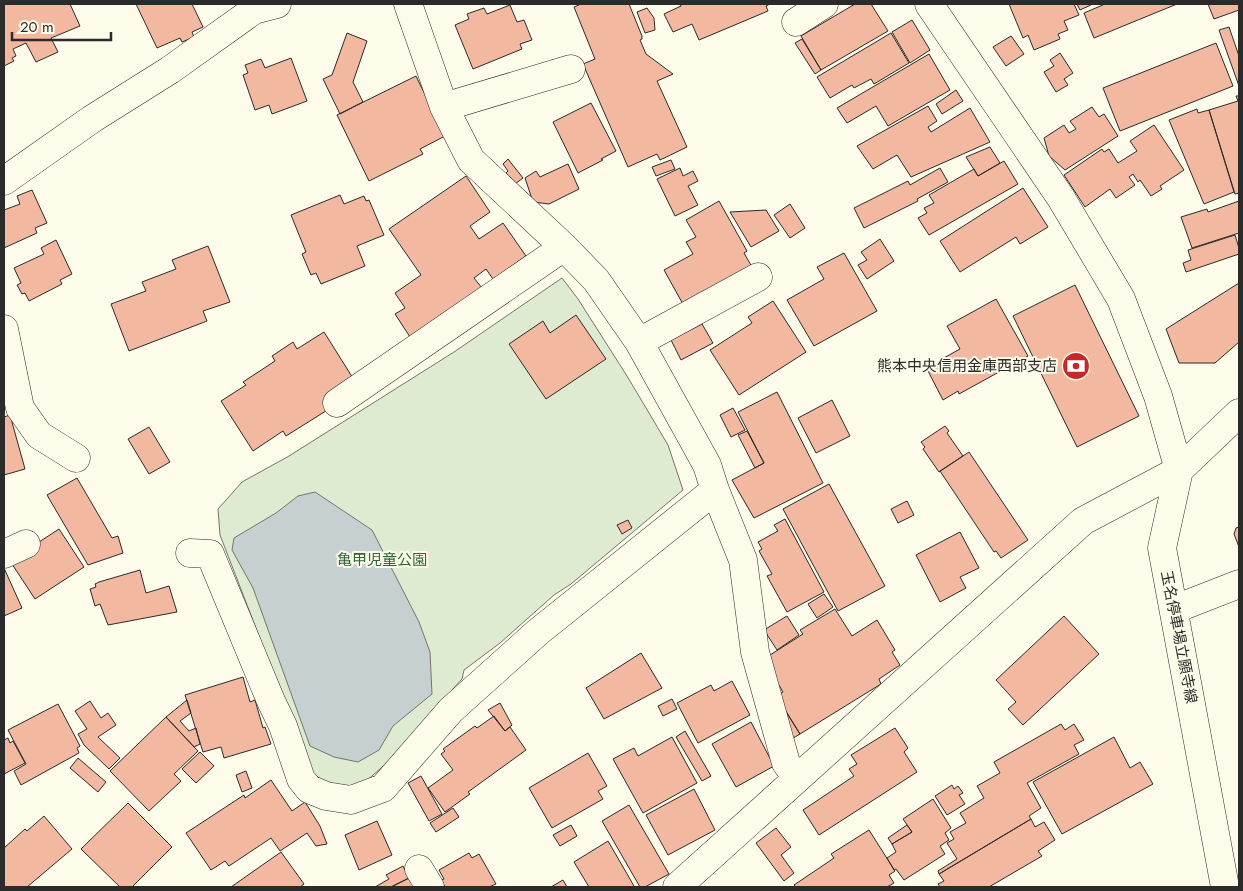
<svg xmlns="http://www.w3.org/2000/svg" width="1243" height="891" font-family="Jost,'Noto Sans JP',sans-serif">
<rect width="100%" height="100%" fill="#fdfbea"/>
<!-- green -->
<path fill="#deebd1" stroke="#74746e" d="M562,278L578,299L627,376L668,445L683,490L571,584L554,595L500,643L464,670L462,679L452,690L432,720L402,750L358,788L325,782L312,773L220,535L218,509L242,482L289,456L454,352Z"/>
<!-- water -->
<path fill="#c7d0d0" stroke="#74746e" d="M315,492L372,530L419,622L430,652L432,694L393,726L379,750L358,762L334,757L310,746L253,588L232,550L234,538L276,513L298,496Z"/>
<!-- building -->
<path fill="#f2b8a0" stroke="#2b2b2b" d="M4,4H70L80,26L51,38L58,52L36,62L26,43L13,49L16,56L12,58L14,61L4,66Z
M136,4H192L203,27L192,32L194,37L182,42L180,38L157,48Z
M581,4H629L642,36V39L640,40L646,54L673,74L657,81L687,147L660,160L657,154L628,167L583,64L595,59L574,7Z
M680,4H770L766,6L768,11L699,40L692,24L673,32L664,14L681,6Z
M855,4H871L888,31L821,70L801,36Z
M1009,4H1074L1079,15L1064,21L1068,30L1058,34L1060,39L1034,50L1028,35L1023,38Z
M1077,4H1093L1080,10Z
M1105,4H1177L1094,38L1084,13Z
M1208,4H1239V10L1214,19Z
M510,5L517,22L524,20L532,40L520,44L522,49L473,69L455,25L469,19L467,14L484,8L487,14Z
M647,8L654,18L655,30L645,33L637,12Z
M912,20L930,50L910,63L892,32Z
M1229,27L1239,56V86L1219,30Z
M347,33L367,41L353,82L363,102L340,114L323,79L332,75Z
M891,33L909,63L874,84L871,79L854,88L852,85L830,98L817,77Z
M1011,36L1024,54L1006,66L993,47Z
M802,39L821,70L815,74L795,43Z
M1216,43L1233,86L1120,131L1103,88Z
M1060,53L1073,73L1064,79L1068,85L1056,92L1044,72L1054,66L1050,60Z
M929,54L950,90L888,126L876,106L847,123L837,108Z
M291,58L307,101L272,114L269,105L255,110L243,75L248,73L245,65L261,59L265,68Z
M416,76L445,136L420,149L423,154L369,181L337,115Z
M956,90L963,101L942,114L936,104Z
M1236,96H1239V193L1235,194L1209,110L1238,101Z
M591,103L616,151L601,159L603,160L578,173L553,122Z
M928,106L937,121L928,127L931,132L970,108L990,142L911,177L897,155L873,169L857,146Z
M1092,107L1099,117L1104,114L1118,136L1065,170L1049,156L1044,138L1064,125L1069,133L1076,129L1070,121Z
M1197,109L1198,113L1209,110L1234,192L1204,204L1169,120Z
M1154,125L1184,170L1160,186L1162,189L1151,196L1140,180L1138,182L1133,174L1129,177L1135,185L1116,198L1110,189L1085,207L1064,175L1102,149L1104,152L1109,149L1118,163L1137,151L1130,141Z
M990,147L1000,163L978,176L966,157Z
M508,159L523,178L515,184L506,173L508,171L503,164Z
M671,160L675,169L656,176L652,167Z
M1004,161L1018,184L929,235L918,218L927,213L924,208L934,203L929,195L974,169L978,176Z
M568,164L579,189L549,204L533,202L525,178L536,171L540,177Z
M680,168L683,176L693,171L698,181L688,186L698,205L675,216L657,179Z
M940,168L948,182L917,199L918,201L864,228L854,208L908,181L910,185Z
M466,176L490,212L470,226L479,239L503,223L526,256L493,279L486,269L474,278L482,288L410,337L395,314L405,308L395,293L421,275L389,229Z
M1023,188L1048,227L1020,244L1016,237L960,272L940,241Z
M32,190L47,223L35,228L37,233L4,248V210L20,204L17,196Z
M340,195L344,204L364,196L366,201L369,200L384,235L357,246L365,266L321,284L316,273L311,275L302,254L306,252L291,215Z
M719,201L747,251L744,253L752,267L684,306L664,270L693,254L686,242L696,237L686,220Z
M1239,201V233L1192,248L1181,217L1207,209L1208,212Z
M790,204L805,228L790,238L774,215Z
M766,210L779,231L751,247L730,212Z
M1235,235L1239,248V254L1186,272L1183,263L1191,260L1188,250Z
M880,239L894,261L867,279L858,265L867,260L861,252Z
M56,240L72,274L60,280L62,284L29,301L25,293L22,294L17,285L21,283L14,268L44,254L41,248Z
M208,246L230,302L203,311L207,321L129,351L111,304L146,291L142,282L176,269L172,260Z
M844,253L877,311L814,346L787,300L824,279L817,267Z
M1239,283V342L1215,363H1179L1166,329Z
M1075,285L1139,416L1077,447L1013,316Z
M996,299L1028,356L959,394L958,391L943,400L928,371L942,363L940,360L960,349L947,326Z
M773,301L806,352L739,395L710,350L752,323L748,317Z
M576,315L606,359L546,399L509,344L543,321L550,333Z
M702,324L713,343L681,360L671,340Z
M324,332L356,383L329,409L286,436L283,431L253,451L221,401L246,385L243,382L275,361L272,356L293,342L297,349Z
M777,392L823,483L754,518L732,480L764,463L738,412Z
M832,400L850,436L816,453L798,418Z
M733,408L745,430L731,437L720,415Z
M10,415L25,469L4,475V417Z
M945,426L949,431L947,433L963,456L939,472L923,449L925,447L921,442Z
M149,427L170,462L149,474L128,439Z
M747,431L764,463L755,468L738,435Z
M969,452L1028,540L1001,558L996,551L994,552L940,471Z
M77,478L112,538L118,536L123,553L88,565L47,495Z
M829,484L885,586L838,611L783,509Z
M907,501L914,515L898,523L891,509Z
M785,519L824,592L787,612L767,576L772,574L759,551L762,549L758,542L778,531L774,525Z
M628,520L632,528L622,534L617,525Z
M1239,527V547L1234,534L1236,528Z
M59,529L84,567L35,599L10,561Z
M960,532L979,568L960,577L966,588L940,602L916,555Z
M4,568L22,608L4,616Z
M140,570L146,593L169,586L177,612L108,625L100,604L95,606L90,589L96,587L95,584L99,582Z
M824,594L833,607L817,618L808,604Z
M835,609L852,636L877,620L895,650L892,652L900,665L879,679L881,684L800,734L776,696L783,692L770,670L774,667L767,657L803,634L800,630Z
M787,616L799,635L777,650L764,630Z
M1064,616L1099,654L1023,725L1008,709L1016,702L996,680Z
M641,653L662,688L604,719L586,688Z
M243,677L250,702L255,700L263,728L265,727L271,744L224,758L221,747L203,752L185,695Z
M732,681L750,715L698,743L677,703L711,685L714,691Z
M672,699L677,709L663,716L658,706Z
M187,700L191,713L180,721L189,731L196,728L200,744L194,747L166,717Z
M90,701L101,718L108,713L116,725L98,737L120,758L109,769L84,745L78,734L87,729L75,711Z
M500,703L512,725L505,731L488,710Z
M58,704L80,746L77,748L79,753L21,785L14,771L26,764L8,730Z
M784,708L800,734L790,740Z
M494,716L505,731L510,727L526,750L468,792L470,794L445,812L428,788L453,770L441,754L445,751L443,749L475,726L477,728Z
M166,717L198,751L174,774L181,781L149,811L110,771Z
M751,722L774,766L736,787L712,744Z
M1061,724L1065,730L1074,724L1084,740L1074,745L1079,754L1027,783L1041,808L1029,816L1031,819L939,874L938,871L957,859L947,843L954,839L950,832L966,823L960,813L984,798L977,786L1000,773L994,762Z
M895,728L908,748L904,752L917,772L819,835L803,810L854,776L849,769L857,764L851,755Z
M685,731L711,776L702,781L676,737Z
M672,737L697,783L643,813L613,759L634,748L638,756Z
M1114,737L1130,768L1140,762L1153,784L1062,834L1033,782Z
M8,738L10,743L13,741L25,763L4,774V740Z
M200,752L214,766L196,783L182,769Z
M588,753L607,786L598,791L603,799L552,828L529,788Z
M78,758L106,782L98,792L70,768Z
M246,771L252,788L242,792L236,775Z
M421,776L442,814L429,821L408,783Z
M271,780L292,811L305,802L320,826L327,844L316,846L307,833L280,851L271,838L229,866L225,861L211,870L186,833L244,795L245,798Z
M952,785L954,789L958,786L963,793L959,795L965,804L947,815L935,796Z
M694,789L715,830L668,855L646,815Z
M933,799L951,828L945,833L949,840L940,846L945,854L904,880L896,869L894,870L887,858L896,852L892,844L912,832L903,819Z
M128,803L172,847L132,887H120L81,849Z
M629,805L669,874L645,887H640L602,821Z
M453,808L459,817L436,832L430,823Z
M44,816L72,849L27,887H4V848L25,829L27,831Z
M1031,819L1035,827L1044,822L1055,840L1038,851L1042,856L989,887H940L938,884L944,881L939,874Z
M377,821L392,855L359,870L345,835Z
M571,825L577,836L560,846L553,835Z
M907,825L912,832L892,844L888,838Z
M776,828L791,847L781,855L794,873L784,881L756,843Z
M869,830L895,871L889,875L894,883L887,887H796L794,885L834,858L831,854Z
M608,841L634,886L633,887H589L574,862Z
M281,852L304,884L300,887H231Z
M469,853L472,858L479,854L496,884L489,887H445L441,880L444,879L439,870Z
M403,866L409,878L391,887H375L389,879L386,875Z
M409,878L414,887H391Z
M563,880L567,887H551Z"/>
<g fill="none" stroke-linecap="round" stroke-linejoin="round">
<!-- minor casing -->
<g stroke="#2b2b2b" stroke-width="29">
<path id="minor" d="M408,4L444,107L471,160L564,247L596,280L639,342L707,465L715,490L743,560L755,652L786,763L797,778
M796,22L824,4
M444,107L571,69
M4,181L92,119L170,70L254,10L277,4
M4,329L20,408L39,435L76,458
M639,342L758,277
M337,403L564,247
M190,553L210,554L271,701L283,726L301,779L309,789L326,796L351,800L383,788L451,710L538,632L715,490
M4,554L26,544
M1175,609L1239,584
M419,869L430,887
M677,887L1083,521L1179,470L1158,396L1121,299L1061,198L929,4"/>
</g>
<!-- major casing -->
<g stroke="#2b2b2b" stroke-width="29">
<path id="major" d="M1225,887L1162,548L1179,470L1239,413"/>
</g>
<!-- minor -->
<use href="#minor" stroke="#fdfbea" stroke-width="28"/>
<!-- major -->
<use href="#major" stroke="#fdfbea" stroke-width="28"/>
</g>
<!-- icons -->
<defs>
<g id="bank-disc" transform="scale(1.4375)"><circle r="9.5" fill="#c62828" stroke="#fdfbea"/><path d="M-6-4H6V4H-6ZM0-2.3a2.3 2.3 0 1 0 0 4.6a2.3 2.3 0 1 0 0-4.6Z" fill="#fff"/></g>
</defs>
<g fill-rule="evenodd">
<use href="#bank-disc" x="1076" y="366"/>
</g>
<g text-anchor="middle" stroke-width="4" stroke-linejoin="round" paint-order="stroke">
<!-- poi labels -->
<g font-size="15" fill="#2b2b2b" stroke="#fdfbea" text-anchor="end">
<text x="1057" y="371">熊本中央信用金庫西部支店</text>
</g>
<!-- park labels -->
<g font-size="15" fill="#34623c" stroke="#fdfbea">
<text x="382" y="565">亀甲児童公園</text>
</g>
<!-- street labels -->
<g font-size="15" fill="#2b2b2b" stroke="#fdfbea">
<text transform="translate(1179 637) rotate(79)" y="5">玉名停車場立願寺線</text>
</g>
</g>
<!-- border -->
<rect width="1243" height="891" fill="none" stroke="#2b2b2b" stroke-width="10"/>
<!-- scale -->
<path d="M12 32v8h99v-8" fill="none" stroke="#2b2b2b" stroke-width="2.5"/>
<text x="20" y="32" font-size="15" fill="#2b2b2b" stroke="#fdfbea" stroke-width="4" paint-order="stroke">20 m</text>
</svg>
